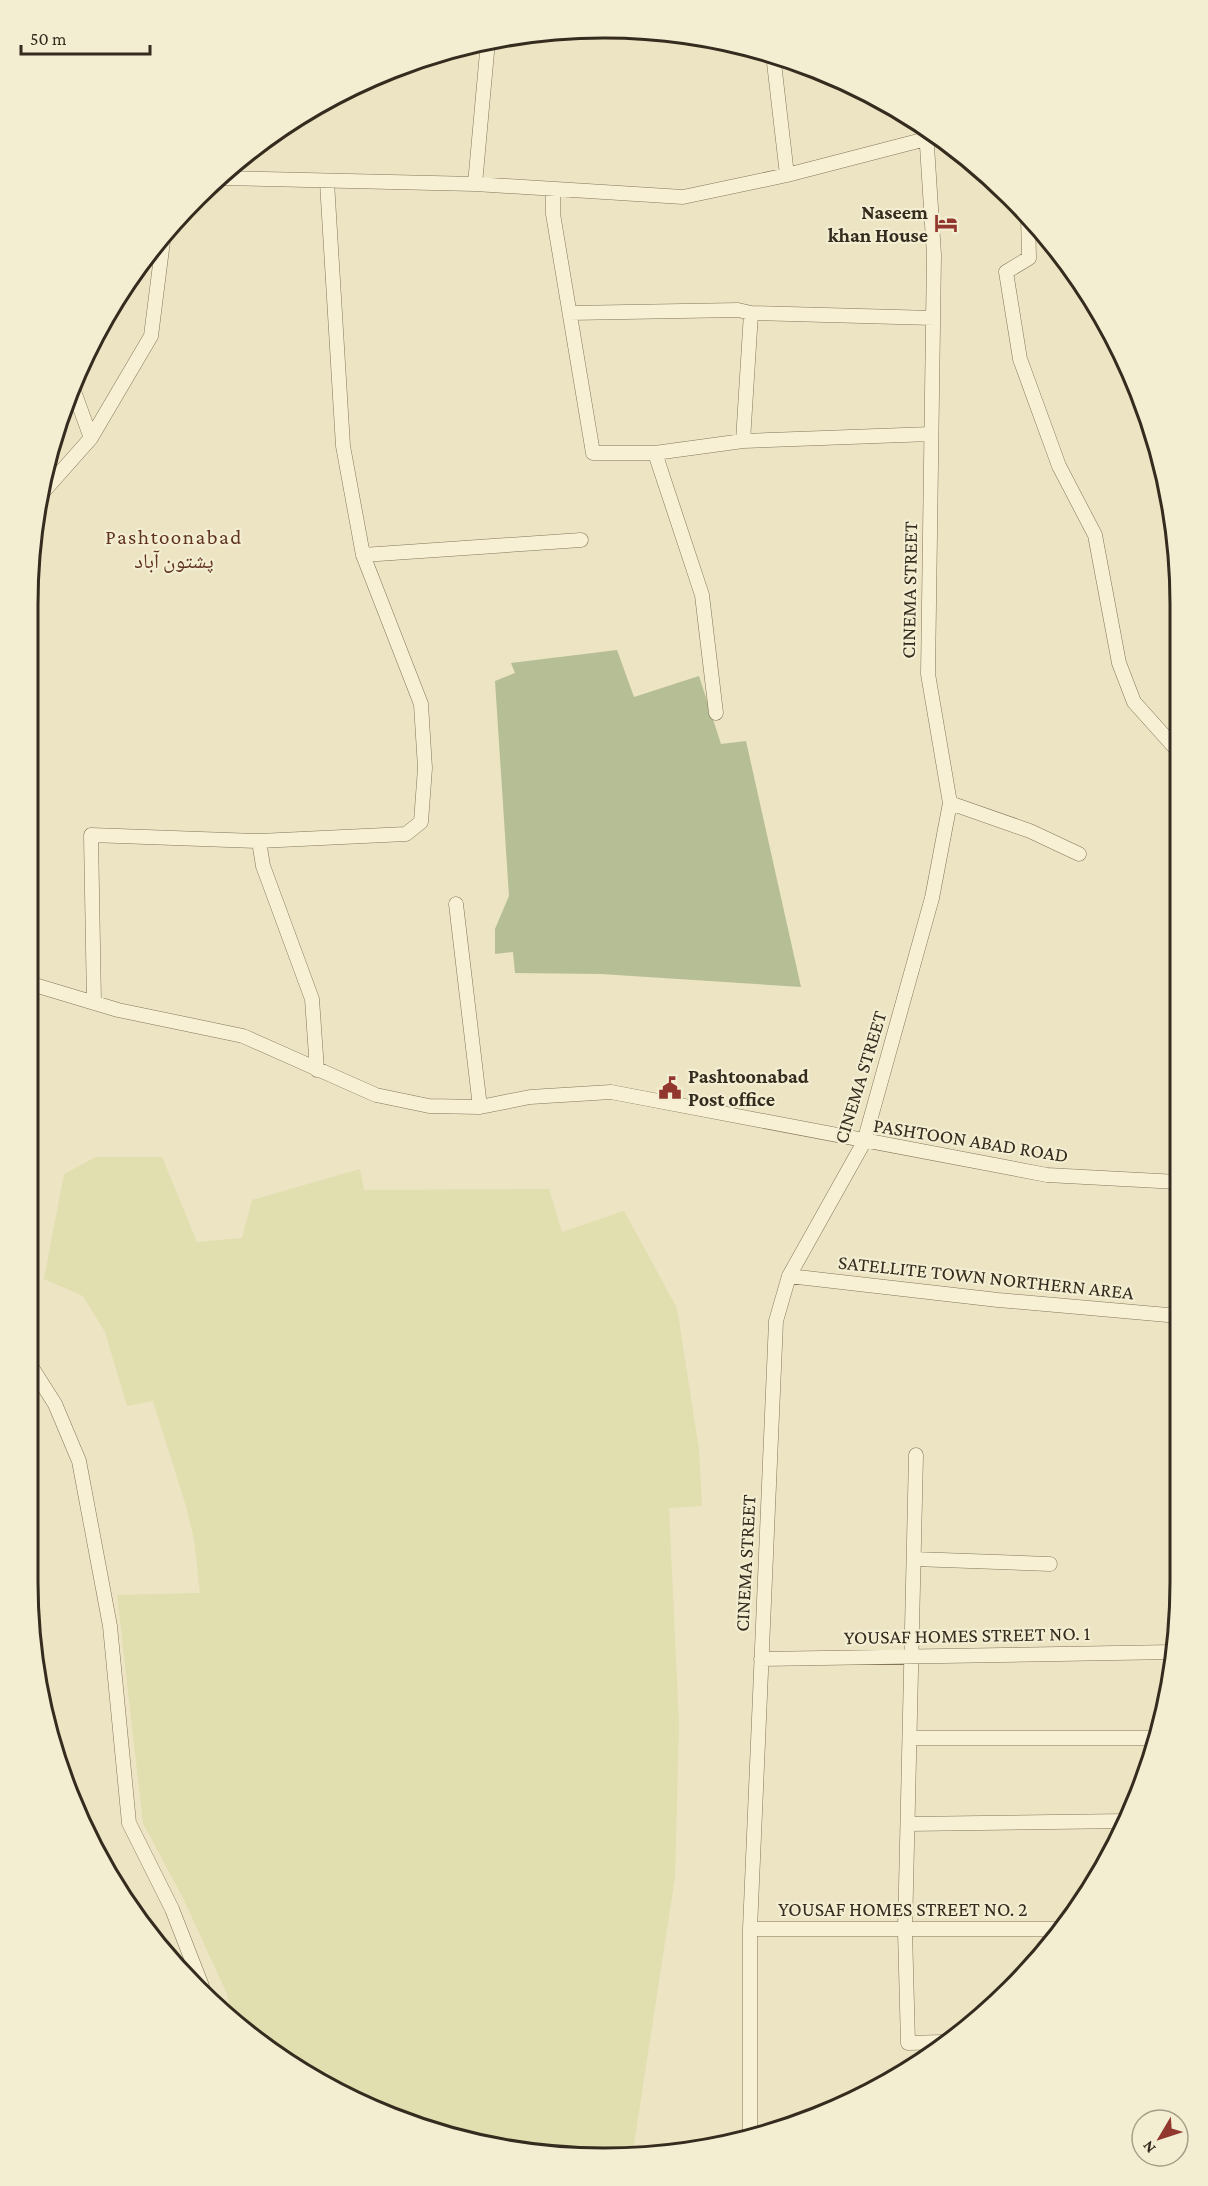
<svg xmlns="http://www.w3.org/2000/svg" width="1208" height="2186" font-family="'Crimson Pro','Noto Naskh Arabic',serif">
<rect width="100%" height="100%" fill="#ece4c2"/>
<!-- farmland -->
<path fill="#e1deb0" d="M96,1157H162L197,1242L242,1238L252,1200L360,1169L364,1190L549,1189L562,1232L624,1211L677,1308L699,1450L702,1506L669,1508L679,1724L675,1877L632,2157L454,2139L283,2062L231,2012L227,1994L184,1900L143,1823L117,1595L200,1593L194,1539L186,1506L153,1401L127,1406L105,1332L83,1296L44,1279L64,1174Z"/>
<!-- cemetery -->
<path fill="#b5be95" d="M617,650L634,697L699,676L721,744L746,741L801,987L601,974L515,973L513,952L495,954V929L509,896L495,681L515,673L511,663Z"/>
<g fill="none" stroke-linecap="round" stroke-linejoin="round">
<!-- street casing -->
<g stroke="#85755a" stroke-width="15">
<path id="street" d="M773,54L787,175
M219,178L475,184L683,197L787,175L926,139
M475,184L488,41
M553,190V214L593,453H655L743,441L931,434
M1028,215L1029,258L1006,272L1020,359L1059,466L1095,535L1119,663L1134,702L1177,750
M570,313L738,310L751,313L933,318
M72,386L91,438
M743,441L751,313
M655,453L702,595L716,713
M43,492L91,438L151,336L164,233
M363,555L581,540
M950,803L1030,831L1079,854
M259,841L263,866L312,999L317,1070
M456,904L480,1107
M28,983L118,1010L243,1036L376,1095L429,1106L480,1107L530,1097L611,1092L1047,1175L1178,1182
M94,1003L91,835L259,841L406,834L421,822L425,768L421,704L363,555L343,446L327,182
M789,1276L998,1300L1179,1316
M27,1360L55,1404L79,1461L110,1626L129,1823L172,1909L202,1986
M916,1455L905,1931L908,2043L942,2042
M914,1559L1050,1564
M761,1659L1173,1652
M910,1738H1156
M908,1824L1126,1821
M750,1929H1056
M750,2133V1929L776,1321L789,1276L864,1142L932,898L950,803L928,674L934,255L926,130"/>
</g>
<!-- street -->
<use href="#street" stroke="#f7f0d5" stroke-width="14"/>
</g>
<!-- icons -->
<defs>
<g id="hotel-bare" transform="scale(1.8)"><path d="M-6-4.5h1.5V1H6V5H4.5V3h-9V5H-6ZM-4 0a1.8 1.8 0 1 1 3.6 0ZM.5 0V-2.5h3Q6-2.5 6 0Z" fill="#91372d" stroke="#f3edd1" stroke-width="2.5" paint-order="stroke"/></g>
<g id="civic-bare" transform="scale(1.8)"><path d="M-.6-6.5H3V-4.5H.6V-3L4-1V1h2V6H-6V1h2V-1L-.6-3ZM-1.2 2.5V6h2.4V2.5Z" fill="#91372d" stroke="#f3edd1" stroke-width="2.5" paint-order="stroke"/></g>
</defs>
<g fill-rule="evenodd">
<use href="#hotel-bare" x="946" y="223"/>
<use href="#civic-bare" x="670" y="1088"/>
</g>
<g text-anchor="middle" stroke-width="4.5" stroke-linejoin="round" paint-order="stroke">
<!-- poi labels -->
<g font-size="20" font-weight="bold" fill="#352b1e" stroke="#f3edd1" text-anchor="end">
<text x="928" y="219">Naseem<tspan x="928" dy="23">khan House</tspan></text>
<text x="688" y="1083" text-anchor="start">Pashtoonabad<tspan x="688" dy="23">Post office</tspan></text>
</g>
<!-- street labels -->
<g font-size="20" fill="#352b1e" stroke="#f3edd1">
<text transform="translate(909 590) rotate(-89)" y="7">CINEMA STREET</text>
<text transform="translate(860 1077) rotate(-73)" y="7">CINEMA STREET</text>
<text transform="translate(971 1140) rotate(9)" y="7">PASHTOON ABAD ROAD</text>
<text transform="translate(986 1277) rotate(6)" y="7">SATELLITE TOWN NORTHERN AREA</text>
<text transform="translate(745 1563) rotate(-87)" y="7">CINEMA STREET</text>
<text transform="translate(967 1635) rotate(-1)" y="7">YOUSAF HOMES STREET NO. 1</text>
<text x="903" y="1916">YOUSAF HOMES STREET NO. 2</text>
</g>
<!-- neighbourhood labels -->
<g font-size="21" letter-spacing="1.5" fill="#60331f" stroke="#f3edd1">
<text x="174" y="544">Pashtoonabad<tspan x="174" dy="24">پشتون آباد</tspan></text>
</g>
</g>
<!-- crop -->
<path d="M0 0H1208V2186H0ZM604 38H604A566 566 0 0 1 1170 604V1582A566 566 0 0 1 604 2148H604A566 566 0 0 1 38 1582V604A566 566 0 0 1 604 38Z" fill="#f3edd1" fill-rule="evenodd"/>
<path fill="none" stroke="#352b1e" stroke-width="3" d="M604 38H604A566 566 0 0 1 1170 604V1582A566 566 0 0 1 604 2148H604A566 566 0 0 1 38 1582V604A566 566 0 0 1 604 38Z"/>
<!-- north arrow -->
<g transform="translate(1160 2138) rotate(231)"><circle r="28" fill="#f3edd1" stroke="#a79f89" stroke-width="1.5"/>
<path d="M0-4.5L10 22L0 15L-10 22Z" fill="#91372d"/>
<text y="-9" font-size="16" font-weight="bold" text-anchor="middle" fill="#352b1e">N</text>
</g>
<!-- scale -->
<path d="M21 45v9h129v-9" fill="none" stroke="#352b1e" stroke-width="3"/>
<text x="30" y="45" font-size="18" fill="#352b1e" stroke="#f3edd1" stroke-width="4.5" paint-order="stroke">50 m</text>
</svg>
